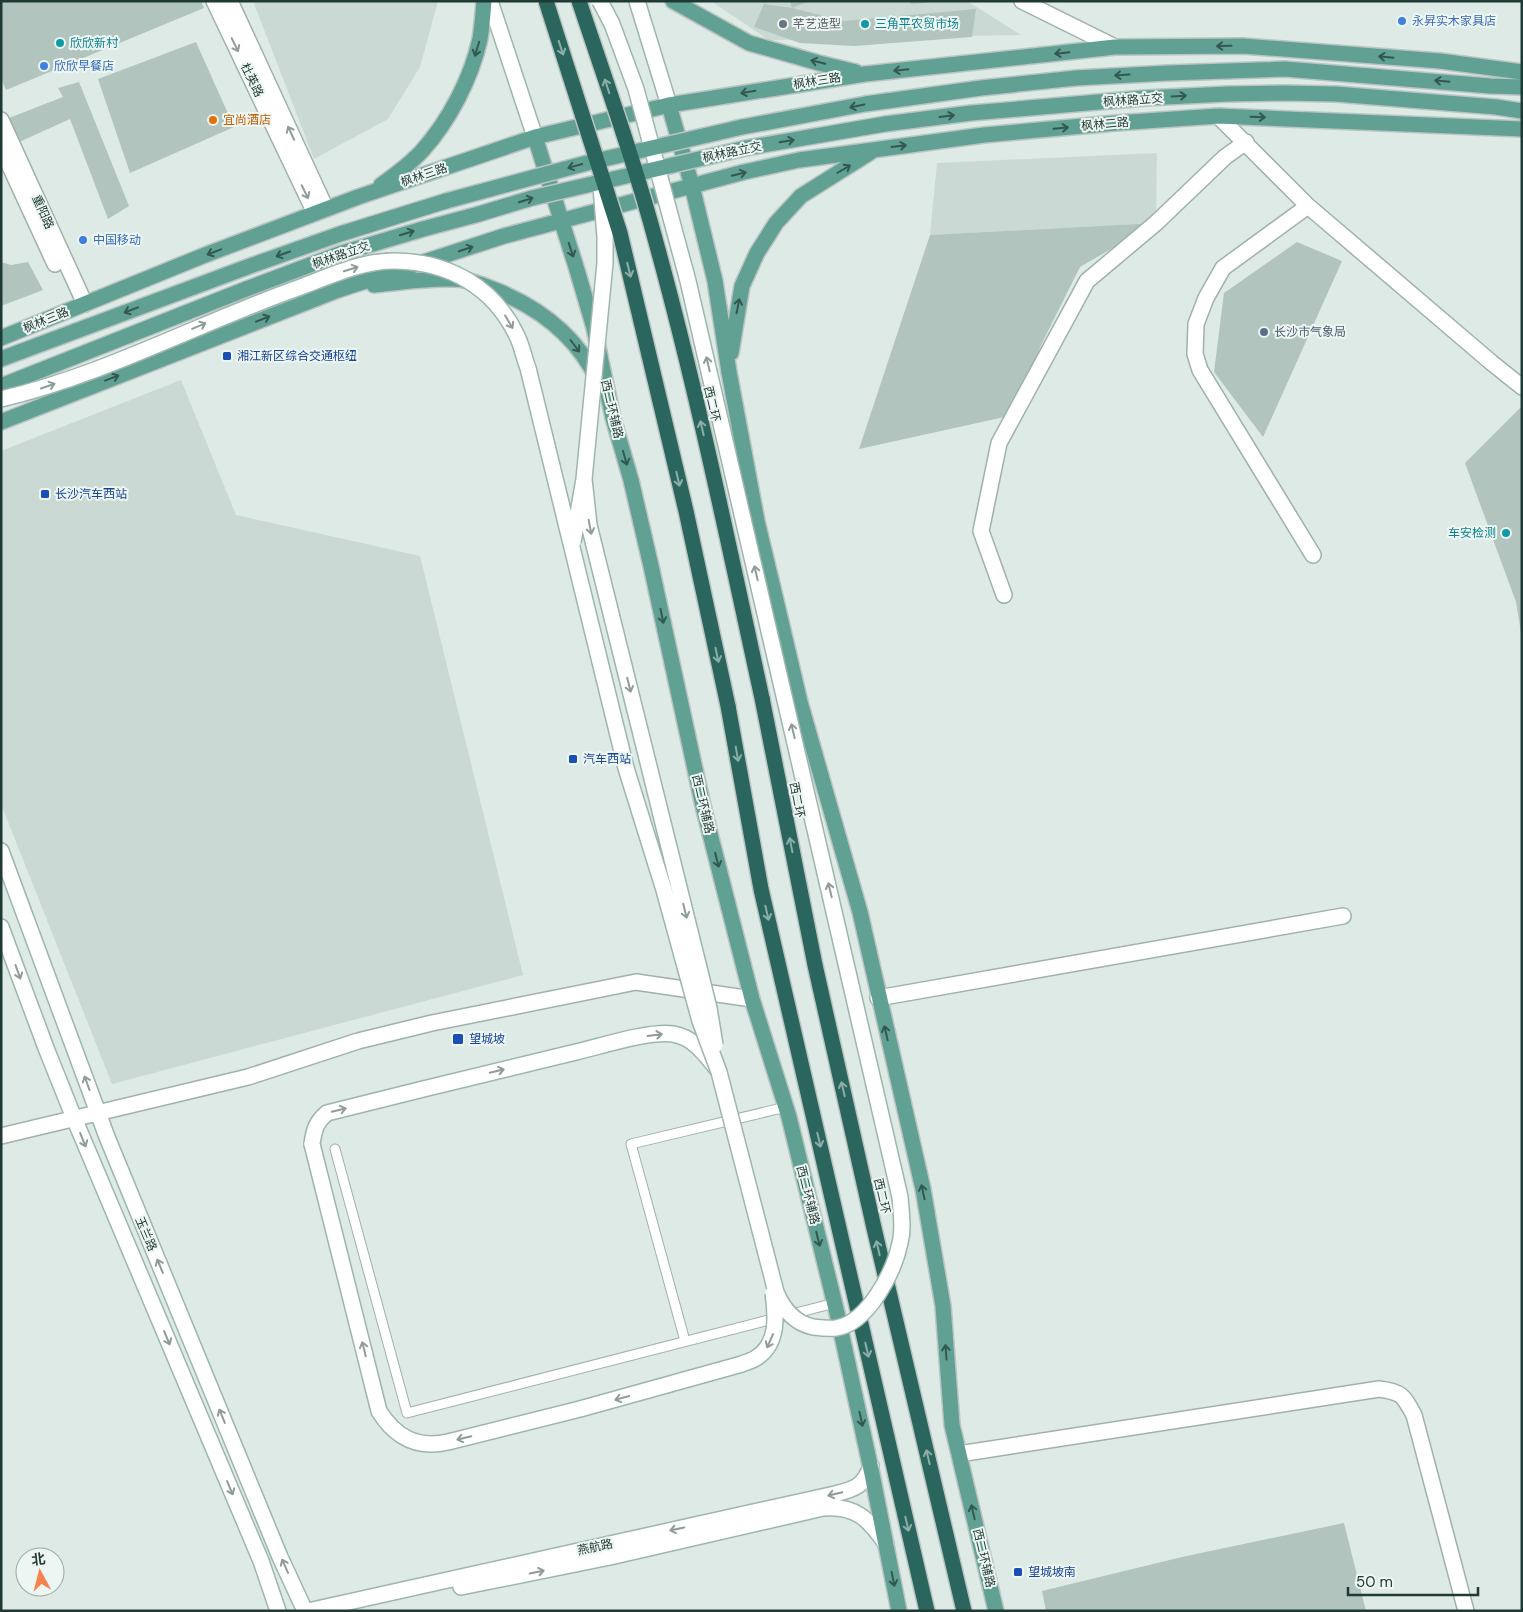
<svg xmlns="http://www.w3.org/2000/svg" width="1523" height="1612" font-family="'DM Sans','Noto Sans SC',sans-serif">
<rect width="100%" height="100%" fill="#ddeae5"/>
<!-- built -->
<path fill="#cbd9d4" d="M253,1H438L420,67L388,119L314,159Z
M711,1H967L1021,35L769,40Z
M1157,153L1156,223L930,235L937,163Z
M181,380L236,515L420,556L523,975L112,1084L1,804V451Z"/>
<!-- building -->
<path fill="#b2c4be" d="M1,1H201L204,8L6,90L1,78Z
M790,1H810L792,8L844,21L976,9L972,37L854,46L800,43L754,27L764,4L792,8Z
M909,1H929L926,3L911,4Z
M196,42L234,127L130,173L98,79Z
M79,82L129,206L108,219L70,119L17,143L9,118L63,97L58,88Z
M1156,223L1080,267L1044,339L1009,416L859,449L930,235Z
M1297,242L1342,261L1263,437L1214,372L1224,293Z
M1,262L11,265L28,262L43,290L1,306Z
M1520,408L1522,409L1521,632L1516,602L1465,463Z
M1344,1523L1366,1611H1046L1042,1591L1182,1557Z"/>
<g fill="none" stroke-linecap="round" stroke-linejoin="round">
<!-- lane casing -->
<g stroke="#a0b1ac" stroke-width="11">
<path id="lane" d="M335,1149L407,1413L835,1303
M685,1341L631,1144L786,1107"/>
</g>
<!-- street casing -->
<g stroke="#a0b1ac" stroke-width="18">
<path id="street" d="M214,1L315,213
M230,1L326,209
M1022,1L1115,47
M1218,116L1308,206L1492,363L1522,387
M1,120L85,304
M1,147L55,264
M1308,206L1223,268L1206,298L1196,324L1195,354L1200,370L1313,555
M1004,595L981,531L999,443L1087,281L1156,223L1225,157L1246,142
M878,998L1343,916
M1,1136L248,1077L358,1041L432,1023L636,982L752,999
M959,1454L1379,1389C1402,1392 1403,1395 1414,1415L1466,1611"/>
</g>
<!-- secondary casing -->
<g stroke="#9cb6ae" stroke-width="18">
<path id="secondary" d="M490,1L535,137
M637,1L669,105
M1,851L107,1137L280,1557L305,1611
M1,927L46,1048L74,1118L261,1561L278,1611
M312,1144C314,1130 316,1122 327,1113C410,1092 492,1072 576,1052C602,1046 647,1031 673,1034C693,1037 705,1054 717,1069
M461,1587L610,1557L823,1508C855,1505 869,1519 886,1544
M308,1611L835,1494C855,1489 864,1486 871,1466"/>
</g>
<!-- primary casing -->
<g stroke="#bcc4c2" stroke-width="18">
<path id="primary" d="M673,1L749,43L819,63L856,72
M669,105L692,186L715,281L729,372L757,521L779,613L800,702L860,912L923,1189L943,1306L952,1425L996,1611
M1496,107L1522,111
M742,127L865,104L981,88L1076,78L1168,73L1285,69L1490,86L1522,87
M535,137L577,270L594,328L613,418L631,480L651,566L703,806L752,999L789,1117L837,1313L872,1474L899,1611
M381,185C395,175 410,164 422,151C449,121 471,79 480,39C482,27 483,14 484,1
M374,285C400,282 428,278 454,279C469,279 485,286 498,291C541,309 578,338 598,381
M1,338L205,255L358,197L535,137L669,105L865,74L1115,47L1243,46L1440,61L1522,72
M731,353L742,286L757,253L776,223L801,196L871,152
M1,359L250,266L340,234L446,201
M1,386L241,291L339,254L423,229L479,214
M1,422L338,290L504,236L744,172L799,160L984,135L1116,123L1218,116L1522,129"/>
</g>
<!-- highway casing -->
<g stroke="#bcc4c2" stroke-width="18">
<path id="highway" d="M762,698L815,965L874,1228L964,1611
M728,706L761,889L927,1611"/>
</g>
<!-- lane -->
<use href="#lane" stroke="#fff" stroke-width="9"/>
<!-- street -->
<use href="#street" stroke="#fff" stroke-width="15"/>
<!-- secondary -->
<use href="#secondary" stroke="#fff" stroke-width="15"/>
<!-- primary -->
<use href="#primary" stroke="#60a194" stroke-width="15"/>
<!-- highway -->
<use href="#highway" stroke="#2a665d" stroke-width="15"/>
<!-- secondary-bridge casing -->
<g stroke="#9cb6ae" stroke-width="18" stroke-linecap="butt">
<path id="secondary-bridge" d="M1,399C104,375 199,323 298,288C328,277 363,260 396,261C449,262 494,287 517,336C522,346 524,358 528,368L626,768L664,890L700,1021L719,1072L776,1292C783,1309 795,1323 813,1327C821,1328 828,1329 836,1328C868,1323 894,1272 900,1243C904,1228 901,1212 900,1197L688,281L636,89L612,24L600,1
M584,479L589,525L709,1008L715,1045
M573,542L584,479L605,263V237L601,187
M312,1144L379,1411C395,1437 417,1449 448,1442L580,1409L742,1364C746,1362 752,1361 756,1358C779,1344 776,1315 773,1293"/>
</g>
<!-- primary-bridge casing -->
<g stroke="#bcc4c2" stroke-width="18" stroke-linecap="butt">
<path id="primary-bridge" d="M446,201L587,163L742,127
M479,214L532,198L746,148L885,124L971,113L1145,98L1227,94L1283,93L1336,94L1496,107"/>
</g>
<!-- highway-bridge casing -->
<g stroke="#bcc4c2" stroke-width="18" stroke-linecap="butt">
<path id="highway-bridge" d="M546,1L620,233L686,511L728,706
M579,1C606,82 635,163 657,246C698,395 729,547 762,698"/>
</g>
<!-- secondary-bridge -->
<use href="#secondary-bridge" stroke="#fff" stroke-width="15"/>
<!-- primary-bridge -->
<use href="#primary-bridge" stroke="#60a194" stroke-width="15"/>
<!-- highway-bridge -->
<use href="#highway-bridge" stroke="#2a665d" stroke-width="15"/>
</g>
<!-- one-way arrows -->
<defs><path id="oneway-shaft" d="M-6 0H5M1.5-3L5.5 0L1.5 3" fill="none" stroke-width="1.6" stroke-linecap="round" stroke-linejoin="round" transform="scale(1.25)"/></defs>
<g stroke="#8f9c9a">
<use href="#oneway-shaft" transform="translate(235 45) rotate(64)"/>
<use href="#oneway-shaft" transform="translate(291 133) rotate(-115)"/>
<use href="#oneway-shaft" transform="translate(305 192) rotate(64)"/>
<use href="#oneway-shaft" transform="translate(351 269) rotate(-17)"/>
<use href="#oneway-shaft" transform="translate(509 322) rotate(59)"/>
<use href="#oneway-shaft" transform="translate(199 326) rotate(-23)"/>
<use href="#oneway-shaft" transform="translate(708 364) rotate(-103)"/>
<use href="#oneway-shaft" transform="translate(48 386) rotate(-19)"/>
<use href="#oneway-shaft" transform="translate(590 527) rotate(79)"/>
<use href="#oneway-shaft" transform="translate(756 573) rotate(-103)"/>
<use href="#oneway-shaft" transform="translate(629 685) rotate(76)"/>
<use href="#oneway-shaft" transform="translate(793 731) rotate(-103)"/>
<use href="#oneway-shaft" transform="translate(830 890) rotate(-103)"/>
<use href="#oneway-shaft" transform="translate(685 911) rotate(76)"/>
<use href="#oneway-shaft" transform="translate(18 972) rotate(70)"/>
<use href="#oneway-shaft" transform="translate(655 1035) rotate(-7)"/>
<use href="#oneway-shaft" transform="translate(497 1071) rotate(-13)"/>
<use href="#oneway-shaft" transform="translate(87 1083) rotate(-110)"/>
<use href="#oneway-shaft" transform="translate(339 1110) rotate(-14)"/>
<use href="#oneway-shaft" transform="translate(83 1140) rotate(68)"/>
<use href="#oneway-shaft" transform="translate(160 1266) rotate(-113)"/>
<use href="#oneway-shaft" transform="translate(167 1338) rotate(67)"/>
<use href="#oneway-shaft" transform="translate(770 1341) rotate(114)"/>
<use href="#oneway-shaft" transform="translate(364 1349) rotate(-104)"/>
<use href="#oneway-shaft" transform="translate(622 1398) rotate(165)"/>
<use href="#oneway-shaft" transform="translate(222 1416) rotate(-112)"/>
<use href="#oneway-shaft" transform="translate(464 1438) rotate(166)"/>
<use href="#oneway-shaft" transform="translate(230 1488) rotate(67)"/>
<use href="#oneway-shaft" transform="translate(835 1494) rotate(166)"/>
<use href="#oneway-shaft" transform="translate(677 1529) rotate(168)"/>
<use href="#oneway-shaft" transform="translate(285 1566) rotate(-114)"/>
<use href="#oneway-shaft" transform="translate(537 1572) rotate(-12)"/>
</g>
<g stroke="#325851">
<use href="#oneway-shaft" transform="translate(1224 46) rotate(179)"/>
<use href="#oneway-shaft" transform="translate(477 49) rotate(107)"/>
<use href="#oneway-shaft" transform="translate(1062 53) rotate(174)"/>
<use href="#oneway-shaft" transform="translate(1386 57) rotate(-175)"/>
<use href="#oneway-shaft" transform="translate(818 62) rotate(-166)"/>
<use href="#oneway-shaft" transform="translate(901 70) rotate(174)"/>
<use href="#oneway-shaft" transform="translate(1122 75) rotate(176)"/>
<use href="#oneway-shaft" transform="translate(1442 81) rotate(-175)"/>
<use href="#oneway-shaft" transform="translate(748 92) rotate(171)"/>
<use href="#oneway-shaft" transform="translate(1179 96) rotate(-3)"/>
<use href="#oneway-shaft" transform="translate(857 106) rotate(169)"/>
<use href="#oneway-shaft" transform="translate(947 116) rotate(-7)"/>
<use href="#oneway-shaft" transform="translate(1258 117) rotate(2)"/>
<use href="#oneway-shaft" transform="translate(1061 128) rotate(-5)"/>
<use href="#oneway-shaft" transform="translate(787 141) rotate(-10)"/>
<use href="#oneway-shaft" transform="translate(899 146) rotate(-7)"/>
<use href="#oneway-shaft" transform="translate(575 166) rotate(165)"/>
<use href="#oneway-shaft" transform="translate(844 169) rotate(-30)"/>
<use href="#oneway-shaft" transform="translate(739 174) rotate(-14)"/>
<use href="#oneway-shaft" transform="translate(526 200) rotate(-17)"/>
<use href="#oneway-shaft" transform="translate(407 233) rotate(-17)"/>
<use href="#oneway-shaft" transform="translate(466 249) rotate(-18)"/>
<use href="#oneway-shaft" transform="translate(571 250) rotate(72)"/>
<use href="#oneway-shaft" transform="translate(214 252) rotate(159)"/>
<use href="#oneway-shaft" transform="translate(283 254) rotate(161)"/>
<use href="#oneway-shaft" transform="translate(738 306) rotate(-79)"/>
<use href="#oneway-shaft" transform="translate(131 310) rotate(159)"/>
<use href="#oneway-shaft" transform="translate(263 319) rotate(-21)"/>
<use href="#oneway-shaft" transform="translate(575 346) rotate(53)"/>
<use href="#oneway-shaft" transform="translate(112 378) rotate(-21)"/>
<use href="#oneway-shaft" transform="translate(625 458) rotate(74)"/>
<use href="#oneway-shaft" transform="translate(662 616) rotate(78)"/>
<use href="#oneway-shaft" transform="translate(717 860) rotate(76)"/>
<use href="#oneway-shaft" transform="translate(886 1033) rotate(-103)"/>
<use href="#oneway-shaft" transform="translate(923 1192) rotate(-102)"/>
<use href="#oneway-shaft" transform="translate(818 1239) rotate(76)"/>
<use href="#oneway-shaft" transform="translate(946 1352) rotate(-94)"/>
<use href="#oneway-shaft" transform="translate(861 1419) rotate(78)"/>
<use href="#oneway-shaft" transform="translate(973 1512) rotate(-103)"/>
<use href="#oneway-shaft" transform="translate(893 1579) rotate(79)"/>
</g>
<g stroke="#8caea8">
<use href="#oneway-shaft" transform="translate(561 48) rotate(72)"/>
<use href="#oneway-shaft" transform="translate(607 86) rotate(-108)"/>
<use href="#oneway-shaft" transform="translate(629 270) rotate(76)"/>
<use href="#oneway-shaft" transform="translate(702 428) rotate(-103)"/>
<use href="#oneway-shaft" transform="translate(678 479) rotate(77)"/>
<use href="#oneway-shaft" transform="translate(717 655) rotate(78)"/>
<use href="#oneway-shaft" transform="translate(737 754) rotate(80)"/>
<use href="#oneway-shaft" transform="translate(791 845) rotate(-101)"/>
<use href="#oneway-shaft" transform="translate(767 913) rotate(77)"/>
<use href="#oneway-shaft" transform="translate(843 1089) rotate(-103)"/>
<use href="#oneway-shaft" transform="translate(819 1140) rotate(77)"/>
<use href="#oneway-shaft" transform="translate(878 1248) rotate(-103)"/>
<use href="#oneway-shaft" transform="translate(867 1350) rotate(77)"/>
<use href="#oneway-shaft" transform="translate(928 1457) rotate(-103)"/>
<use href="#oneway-shaft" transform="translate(907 1524) rotate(77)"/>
</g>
<!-- markers -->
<g fill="#3f7fe0" stroke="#edf6f2" stroke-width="2">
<circle cx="1402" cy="21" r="5"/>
<circle cx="44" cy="66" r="5"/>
<circle cx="83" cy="240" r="5"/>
</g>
<circle fill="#6b7280" stroke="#edf6f2" stroke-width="2" cx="783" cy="24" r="5"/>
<g fill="#0f9aa8" stroke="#edf6f2" stroke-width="2">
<circle cx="865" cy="24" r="5"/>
<circle cx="60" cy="43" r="5"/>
<circle cx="1506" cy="533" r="5"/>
</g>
<circle fill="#e8710a" stroke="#edf6f2" stroke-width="2" cx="213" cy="120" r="5"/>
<circle fill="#5c6f8a" stroke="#edf6f2" stroke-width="2" cx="1264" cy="332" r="5"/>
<g fill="#1a4fb4" stroke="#edf6f2" stroke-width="2">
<rect x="222" y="351" width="10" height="10" rx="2.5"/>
<rect x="40" y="489" width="10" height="10" rx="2.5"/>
<rect x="568" y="754" width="10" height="10" rx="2.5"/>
<rect x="452" y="1033" width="12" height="12" rx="2.5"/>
<rect x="1013" y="1567" width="10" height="10" rx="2.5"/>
</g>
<g text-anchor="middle" stroke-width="4" stroke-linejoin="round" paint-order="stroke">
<!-- shop labels -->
<g font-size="12" fill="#366cbe" stroke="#edf6f2" text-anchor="start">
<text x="1412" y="25">永昇实木家具店</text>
<text x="54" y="70">欣欣早餐店</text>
<text x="93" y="244">中国移动</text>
</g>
<!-- worship labels -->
<g font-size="12" fill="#5b616d" stroke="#edf6f2" text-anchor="start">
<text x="793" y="28">芊艺造型</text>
</g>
<!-- culture labels -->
<g font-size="12" fill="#0d838f" stroke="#edf6f2" text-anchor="start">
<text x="875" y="28">三角平农贸市场</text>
<text x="70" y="47">欣欣新村</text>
<text x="1496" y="537" text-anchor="end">车安检测</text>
</g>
<!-- street labels -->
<g font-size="12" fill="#1f3934" stroke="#edf6f2">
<text transform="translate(252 80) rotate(64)" y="4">杜英路</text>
<text transform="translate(817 81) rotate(-9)" y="4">枫林三路</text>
<text transform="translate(1133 100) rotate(-4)" y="4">枫林路立交</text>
<text transform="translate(1105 124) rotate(-5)" y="4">枫林二路</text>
<text transform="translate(732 152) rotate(-12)" y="4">枫林路立交</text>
<text transform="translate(424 175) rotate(-19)" y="4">枫林三路</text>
<text transform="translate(43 212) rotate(66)" y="4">重阳路</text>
<text transform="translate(341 255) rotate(-19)" y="4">枫林路立交</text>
<text transform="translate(46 320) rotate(-22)" y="4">枫林三路</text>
<text transform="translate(712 404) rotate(77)" y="4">西二环</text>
<text transform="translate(612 409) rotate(77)" y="4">西二环辅路</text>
<text transform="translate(797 800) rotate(79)" y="4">西二环</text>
<text transform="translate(703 804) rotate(77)" y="4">西二环辅路</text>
<text transform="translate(808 1195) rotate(76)" y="4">西二环辅路</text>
<text transform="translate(882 1196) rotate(77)" y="4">西二环</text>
<text transform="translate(146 1234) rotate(67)" y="4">玉兰路</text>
<text transform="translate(595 1547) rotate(-12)" y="4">燕航路</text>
<text transform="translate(984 1558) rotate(77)" y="4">西二环辅路</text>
</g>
<!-- food labels -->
<g font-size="12" fill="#c56008" stroke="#edf6f2" text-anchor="start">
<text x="223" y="124">宜尚酒店</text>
</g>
<!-- service labels -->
<g font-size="12" fill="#4e5e75" stroke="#edf6f2" text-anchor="start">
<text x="1274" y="336">长沙市气象局</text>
</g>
<!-- transit labels -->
<g font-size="12" fill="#164399" stroke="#edf6f2" text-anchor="start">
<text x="237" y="360">湘江新区综合交通枢纽</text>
<text x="55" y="498">长沙汽车西站</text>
<text x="583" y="763">汽车西站</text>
<text x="469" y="1043">望城坡</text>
<text x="1028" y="1576">望城坡南</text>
</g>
</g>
<!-- border -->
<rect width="1523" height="1612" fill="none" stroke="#1f3934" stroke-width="5"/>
<!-- north arrow -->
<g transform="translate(40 1572) rotate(353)"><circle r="24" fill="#edf6f2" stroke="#9baaa6"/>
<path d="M0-4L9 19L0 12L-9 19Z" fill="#f6824f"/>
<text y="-8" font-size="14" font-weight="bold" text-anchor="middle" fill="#1f3934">北</text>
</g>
<!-- scale -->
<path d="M1348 1587v8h130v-8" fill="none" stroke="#1f3934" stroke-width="2.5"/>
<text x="1356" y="1587" font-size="15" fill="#1f3934" stroke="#edf6f2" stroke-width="4" paint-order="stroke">50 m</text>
</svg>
